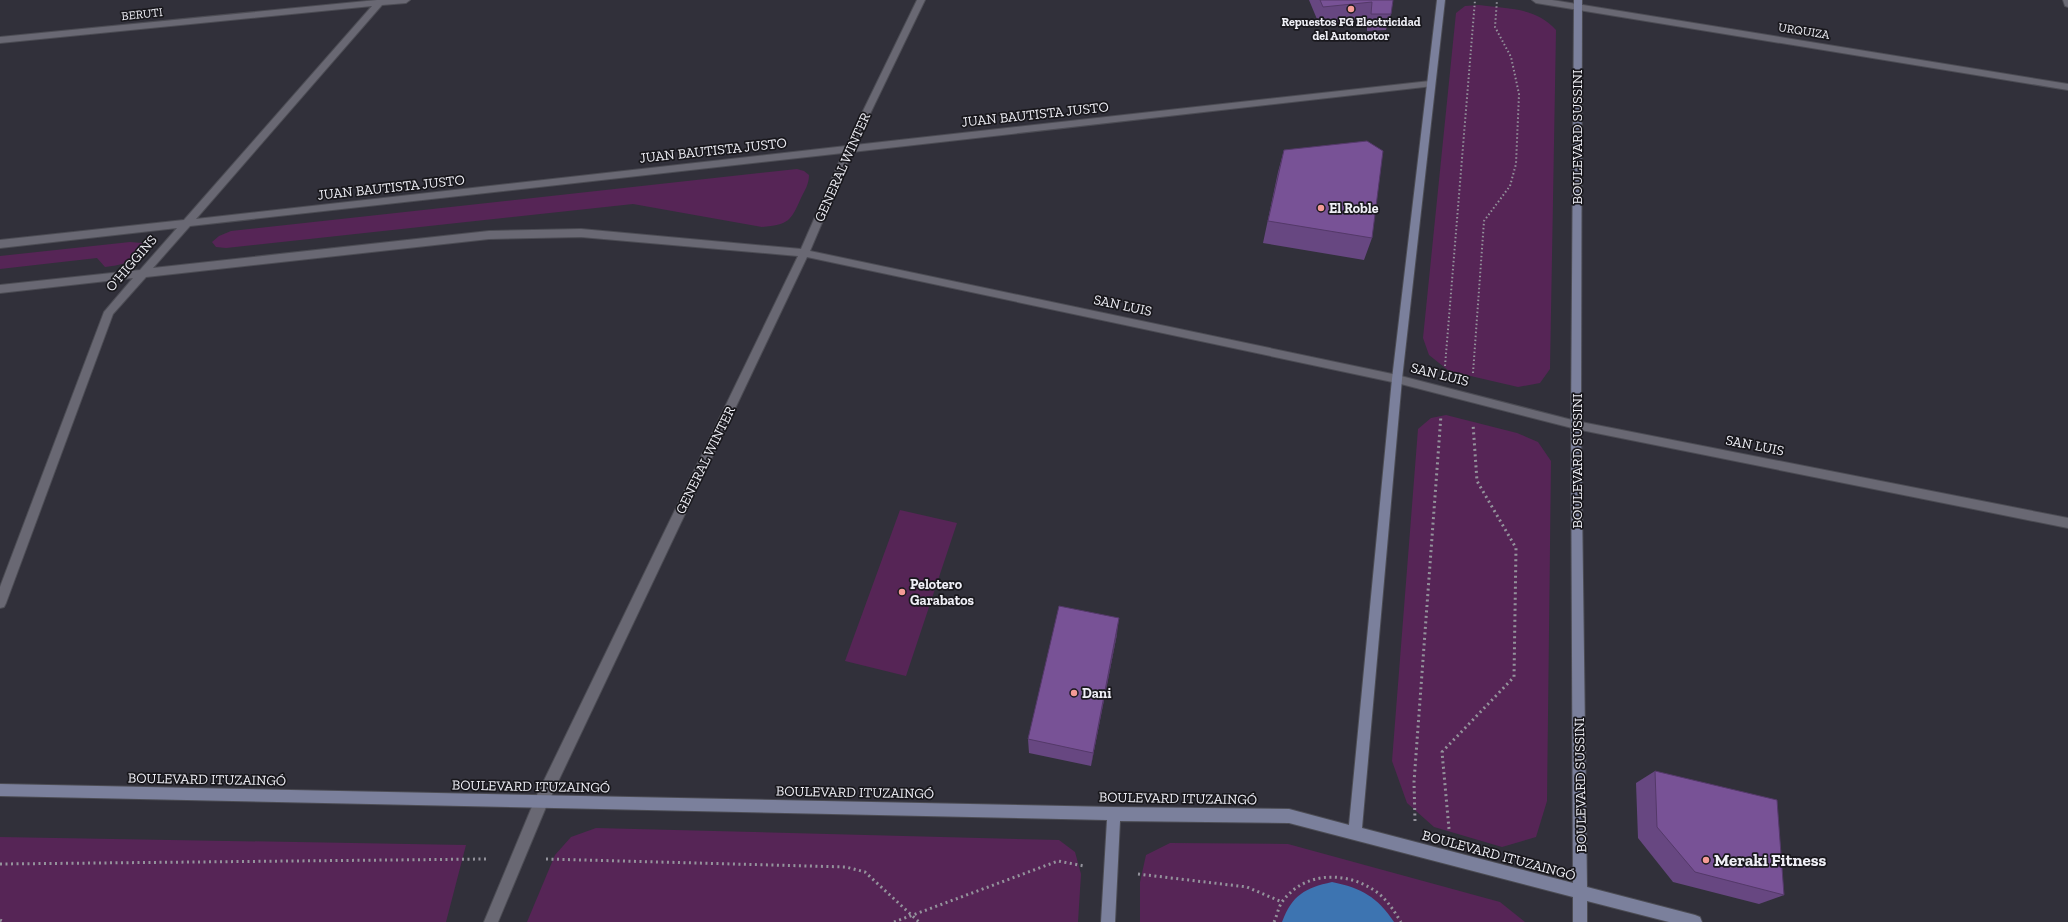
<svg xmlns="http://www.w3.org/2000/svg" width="2068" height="922" font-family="'Zilla Slab',serif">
<rect width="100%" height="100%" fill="#31303a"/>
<!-- green -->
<path fill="#562556" d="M1479,5C1508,9 1535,7 1556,30L1550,369L1540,383L1518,387L1449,371L1429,355L1423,338L1456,13L1465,6Z
M797,169L804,171L809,175C809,184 805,190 801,198C791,221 788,225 762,227L633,204L226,248L216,247L212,242L219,236L231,231Z
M130,242L142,243L147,251C134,262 122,265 105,267L97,258L0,269V256Z
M1446,415L1517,433L1538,442L1551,461L1547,801L1536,837L1502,847L1434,827L1407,803L1392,761L1418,429L1431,418Z
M900,510L957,523L906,676L845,661Z
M596,828L1059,840L1075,852L1081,874L1078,922H527L555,855L571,837Z
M0,837L466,845L446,922H0Z
M1170,843L1288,844L1500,902L1525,922H1140V882L1146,855Z"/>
<!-- water -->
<path fill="#3d74b1" d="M1332,882C1362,888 1377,897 1394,922H1282C1292,895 1305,888 1332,882Z"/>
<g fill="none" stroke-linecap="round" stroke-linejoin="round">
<!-- minor casing -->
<g stroke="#4c4c54" stroke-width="2">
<path id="minor" d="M377,0H410L406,3L382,5L196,219L846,146L917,0H925L855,145L1430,81L1434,84L1433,86L852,152L810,251L1397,375L1576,421L2068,518V528L1576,429L1397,383L807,257L546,807L498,922H484L536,797L798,256L581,237L489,239L146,277L113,314L6,603L4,607L0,608V587L104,312L133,278L0,293V285L140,270L177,228L0,248V240L184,220L372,6L0,43V37ZM843,153L801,249L581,229L489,231L153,268L190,226Z
M1532,0H1552L2068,84V90L1536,3Z
M2063,0H2068V7L2065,6Z"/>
</g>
<!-- secondary casing -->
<g stroke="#4c4c54" stroke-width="2">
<path id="secondary" d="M1437,0H1445L1402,379L1362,828L1573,883L1571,425L1574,0H1582L1581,425L1587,887L1695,915L1700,917L1702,922H1669L1587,901V922H1573V897L1289,823L1120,821L1115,922H1101L1107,820L0,796V784L1114,807L1289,809L1349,825L1392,379Z"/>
</g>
<!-- path-far1 -->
<path stroke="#94939c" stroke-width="2" stroke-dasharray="1.5 2.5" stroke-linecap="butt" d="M1445,366L1475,0
M1473,373L1484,221L1510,186L1516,164L1519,94L1511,57L1495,27L1497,0"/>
<!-- path -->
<path stroke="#94939c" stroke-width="3" stroke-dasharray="2 3.5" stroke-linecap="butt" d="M1415,821L1414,782L1441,415
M1449,829L1442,752L1514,677L1516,548L1477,481L1473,424
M546,859L846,867L865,872L919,922
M0,864L487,859
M1138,874L1247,887L1282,902
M0,920L4,922
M894,922L1058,861L1084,866
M1274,922C1277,916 1278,908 1282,902C1305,870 1349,871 1378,893C1388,901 1394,911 1401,922"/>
<!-- minor -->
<use href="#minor" fill="#696873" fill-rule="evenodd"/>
<!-- secondary -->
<use href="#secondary" fill="#7b809c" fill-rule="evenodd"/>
</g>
<!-- wall -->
<path fill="#674781" d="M1309,0H1393L1391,14L1386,30L1367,31V19L1319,24Z
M1284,150L1372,238L1364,260L1263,243L1278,172Z
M1117,634L1091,766L1029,753L1028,739Z
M1655,771L1784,895L1759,904L1673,882L1638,838L1636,783Z"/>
<!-- shaded-wall -->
<path fill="#543969" d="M1119,618L1117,634L1091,766L1093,753Z"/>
<!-- building -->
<path fill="#785296" stroke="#543969" d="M1320,0H1393L1391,14H1371L1372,2L1323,7Z
M1367,141L1383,151L1372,238L1268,221L1284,150Z
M1059,606L1119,618L1093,753L1028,739Z
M1655,771L1777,800L1784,895L1695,872L1657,827Z"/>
<!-- markers -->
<g fill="#f59b96" stroke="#19181d" stroke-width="1.5">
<circle cx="1351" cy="9" r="4"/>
<circle cx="1321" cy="208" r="4"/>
<circle cx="902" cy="592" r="4"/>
<circle cx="1074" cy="693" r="4"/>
<circle cx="1706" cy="860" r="4"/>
</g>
<g text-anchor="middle" stroke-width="3.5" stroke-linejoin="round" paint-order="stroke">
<!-- far-street labels -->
<g font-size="12" fill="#efeff6" stroke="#19181d">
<text transform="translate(142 14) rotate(-6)" y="4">BERUTI</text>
<text transform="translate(1804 31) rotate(9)" y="4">URQUIZA</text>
</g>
<!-- far-poi labels -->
<g font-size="12" font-weight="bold" fill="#efeff6" stroke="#19181d">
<text x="1351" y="26">Repuestos FG Electricidad<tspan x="1351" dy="14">del Automotor</tspan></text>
</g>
<!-- street labels -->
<g font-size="14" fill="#efeff6" stroke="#19181d">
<text transform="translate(1035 114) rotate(-6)" y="5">JUAN BAUTISTA JUSTO</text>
<text transform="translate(1577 137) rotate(-90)" y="5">BOULEVARD SUSSINI</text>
<text transform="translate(713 150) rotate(-6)" y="5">JUAN BAUTISTA JUSTO</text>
<text transform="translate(842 167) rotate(-66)" y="5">GENERAL WINTER</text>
<text transform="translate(391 187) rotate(-6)" y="5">JUAN BAUTISTA JUSTO</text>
<text transform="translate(131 263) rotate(-49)" y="5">O'HIGGINS</text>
<text transform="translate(1123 305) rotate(12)" y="5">SAN LUIS</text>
<text transform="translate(1440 374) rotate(14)" y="5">SAN LUIS</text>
<text transform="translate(1755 445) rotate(11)" y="5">SAN LUIS</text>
<text transform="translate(705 460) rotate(-64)" y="5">GENERAL WINTER</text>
<text transform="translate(1577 461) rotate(-90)" y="5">BOULEVARD SUSSINI</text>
<text transform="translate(207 779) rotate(1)" y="5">BOULEVARD ITUZAINGÓ</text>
<text transform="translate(1580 785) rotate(-91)" y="5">BOULEVARD SUSSINI</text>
<text transform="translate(531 786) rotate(1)" y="5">BOULEVARD ITUZAINGÓ</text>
<text transform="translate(855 792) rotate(1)" y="5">BOULEVARD ITUZAINGÓ</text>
<text transform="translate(1178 798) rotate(1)" y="5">BOULEVARD ITUZAINGÓ</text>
<text transform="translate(1499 855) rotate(15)" y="5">BOULEVARD ITUZAINGÓ</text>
</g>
<!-- poi labels -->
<g font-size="14" font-weight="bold" fill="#efeff6" stroke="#19181d" text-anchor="start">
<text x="1329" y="213">El Roble</text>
<text x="910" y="589">Pelotero<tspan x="910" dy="16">Garabatos</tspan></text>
<text x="1082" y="698">Dani</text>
</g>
<!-- near-poi labels -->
<g font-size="17" font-weight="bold" fill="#efeff6" stroke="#19181d" text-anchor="start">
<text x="1714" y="866">Meraki Fitness</text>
</g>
</g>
</svg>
